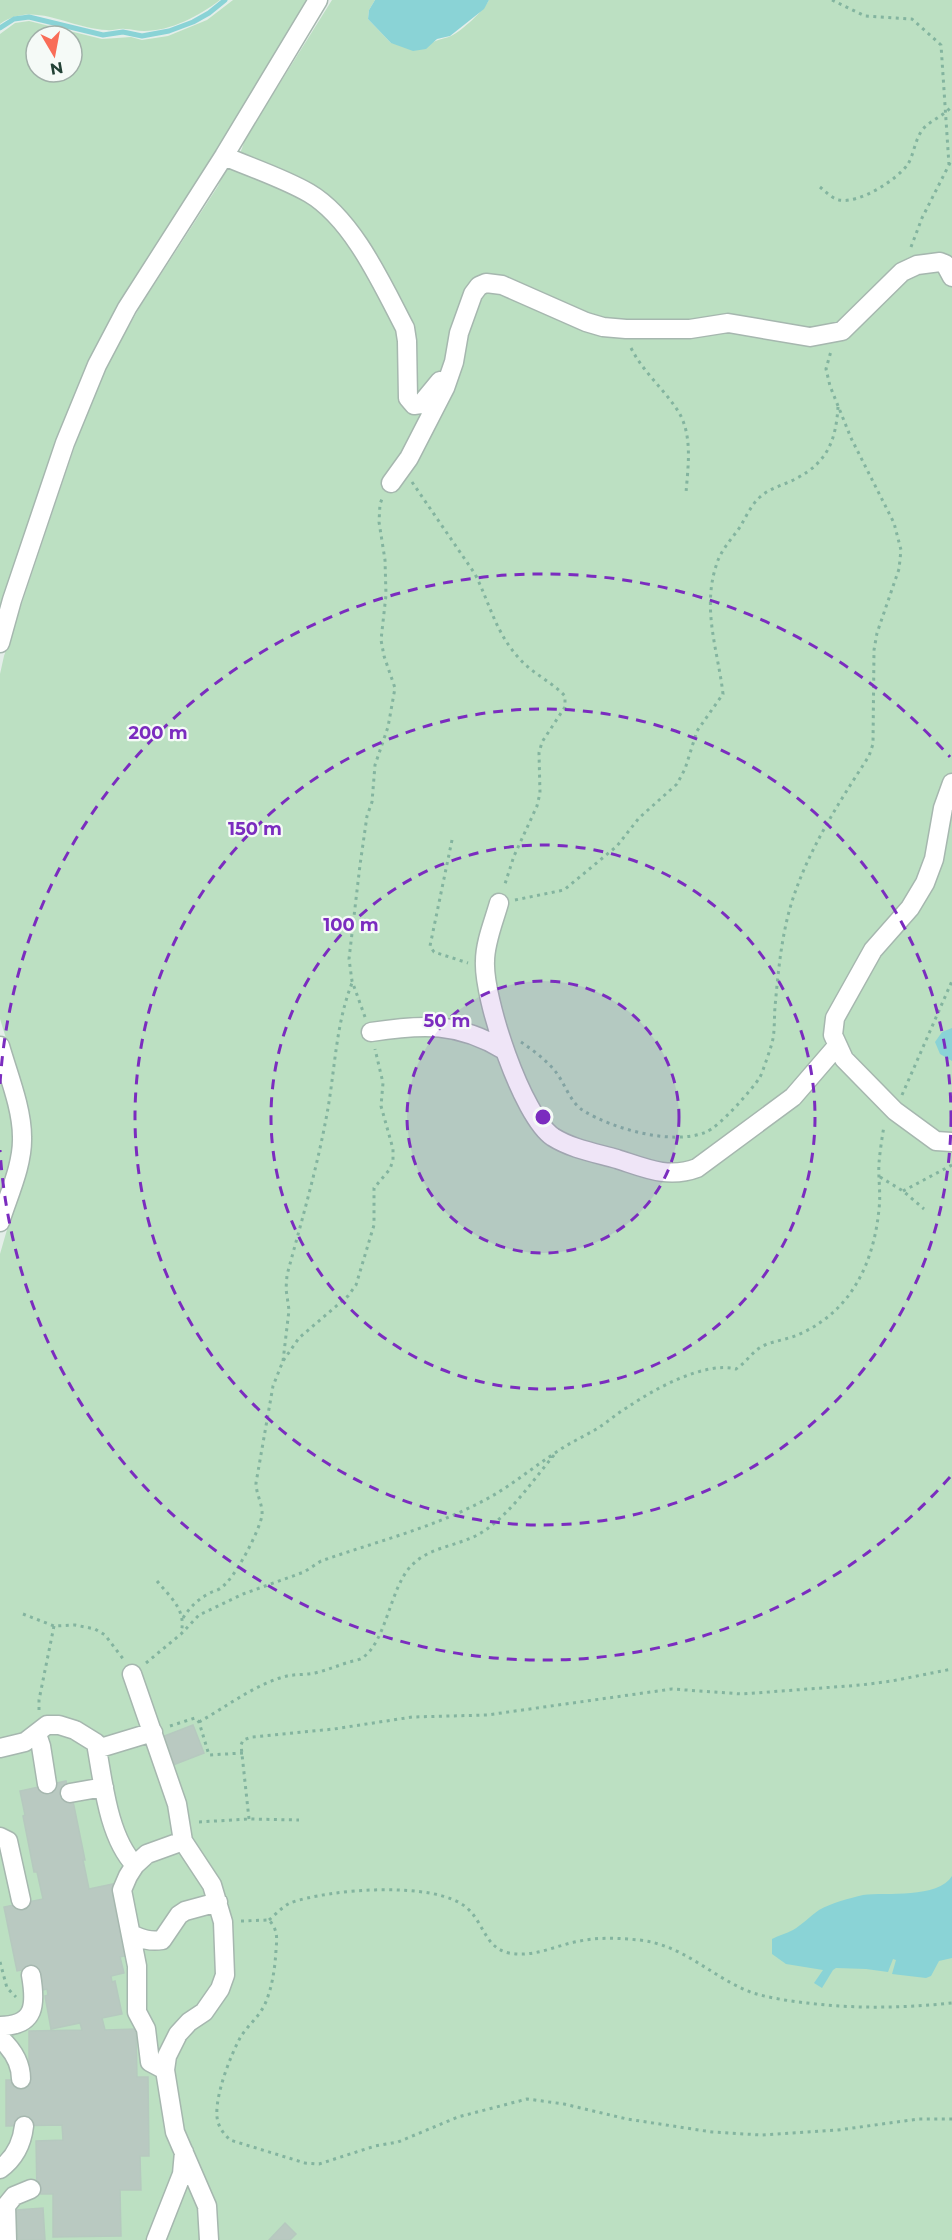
<svg xmlns="http://www.w3.org/2000/svg" width="952" height="2240" font-family="Montserrat,sans-serif">
<rect width="100%" height="100%" fill="#e4eee9"/>
<!-- green -->
<path fill="#bce0c2" fill-rule="evenodd" d="M0,0H220C199,16 171,31 144,31C137,31 131,29 125,29C119,28 113,31 107,30C70,29 34,0 0,24Z
M233,0H310L111,324L84,371L0,611V34L15,23L29,21L102,39L131,37L142,40L168,36L207,20ZM36,36H72V72H36Z
M332,0H375L369,10L368,19L391,43L429,45C438,38 442,40 451,36C463,30 483,11 489,0H952V2240H0V1254L31,1146L28,1109L0,1019V674L4,656L87,410L105,368L141,305L218,186L227,167C238,162 242,149 245,139Z
M0,1074L8,1101L16,1142L0,1198Z"/>
<!-- water -->
<path fill="#8ad3d6" d="M375,0H489L484,9L450,36L437,39L426,49L413,51L391,43L368,19L369,10Z
M952,1028V1061L940,1054L935,1042L942,1032Z
M952,1876V1958L939,1961L931,1976L926,1978L892,1974L896,1960L893,1959L888,1972L866,1969L836,1968L833,1970L822,1988L814,1983L823,1970L786,1964L772,1954V1939C779,1935 786,1934 793,1930C802,1925 810,1916 819,1910C831,1903 850,1898 863,1895C886,1892 938,1899 952,1876Z"/>
<g fill="none" stroke-linecap="round" stroke-linejoin="round">
<!-- stream -->
<path stroke="#8ad3d6" stroke-width="5" d="M0,28L14,19L29,17L103,35L123,32L142,36L169,31L193,22L209,13L225,0"/>
</g>
<!-- building -->
<path fill="#b9c9c1" stroke="#b6c9bf" stroke-width="1.5" d="M193,1725L204,1753L173,1765L162,1737Z
M66,1781L70,1797L72,1796L85,1860H83L89,1889L113,1884L128,1955L120,1957L124,1973L111,1976L112,1982L115,1981L122,2014L102,2018L105,2030L136,2029L137,2077H148L149,2156H140L141,2190H120L121,2236L53,2237V2194H37L36,2141L63,2140L62,2125L6,2126V2080H29V2031L82,2030L80,2023L51,2029L45,1996L48,1995L47,1989L38,1991L33,1968L17,1971L4,1907L43,1899L37,1872H34L23,1816L25,1815L20,1791Z
M43,2208L45,2240H18L16,2210Z
M285,2223L296,2234L290,2240H269Z"/>
<g fill="none" stroke-linecap="round" stroke-linejoin="round">
<!-- minor casing -->
<g stroke="#a6b7af" stroke-width="21">
<path id="minor" d="M224,156C252,168 283,178 309,193C353,219 382,284 405,328L407,341L408,398L414,405L421,404L440,381
M391,483L409,458L445,388L454,362L459,333L473,294L479,286L486,283L502,285L586,322L603,327L626,329H690L728,323L810,337L842,331L902,272L917,265L940,262L945,264L952,277
M0,643L12,600L65,443L97,365L127,308L224,156L318,0
M952,783L943,808L934,859L925,883L910,908L873,950L835,1018L833,1035L844,1059L895,1111L936,1141L952,1142
M499,903C494,921 485,942 485,961C483,998 522,1116 553,1137C572,1149 596,1153 617,1159C645,1168 668,1179 697,1168L793,1097L837,1046
M371,1032C422,1024 458,1022 504,1050
M0,1046C8,1074 22,1108 22,1137C23,1165 8,1196 0,1222
M132,1674L177,1804L183,1841L212,1885L223,1922L225,1975L220,1989L204,2012L189,2022L178,2034L167,2056L165,2070L175,2132L207,2206L209,2240
M37,1734L41,1746L47,1784
M0,1748L25,1742L47,1725H59L75,1730L96,1743C103,1781 108,1837 135,1865
M97,1749L153,1732
M70,1793L104,1787
M0,1837L8,1841L21,1900
M131,1934C142,1939 150,1942 162,1940L179,1915L185,1911L218,1902
M0,2026C36,2026 36,2004 31,1975
M0,2038C12,2049 21,2062 21,2079
M165,2070L150,2062L146,2029L137,2012V1966L122,1890L128,1876L135,1865L147,1854L183,1841
M0,2169C15,2158 22,2144 24,2126
M7,2240L6,2206L14,2196L31,2189
M156,2240L182,2174L184,2152"/>
</g>
<!-- path -->
<path stroke="#83b49f" stroke-width="3" stroke-dasharray="3 4.5" stroke-linecap="butt" d="M832,0L865,16L912,19L941,45L949,165
M820,187C826,192 831,198 839,200C859,204 897,180 908,164C914,154 915,139 923,129C931,120 944,116 952,106
M911,247L922,218L952,159
M631,348C643,372 664,389 678,411C693,435 688,466 686,493
M412,482L475,574C490,604 495,631 518,657C531,673 551,681 565,696V707L542,742L539,753L540,793L537,806L514,856L504,887
M452,840L430,946L434,952L468,963
M515,900L564,890L617,846L639,818L677,784L685,769L697,731L723,694C718,651 702,610 716,566C720,551 731,540 740,527C746,517 751,505 760,497C771,487 785,485 797,478C828,462 836,439 838,407
M365,1017L352,981L349,959L360,865L367,816L372,802L375,765L388,727L395,688L384,656L381,640L386,595L385,560L379,522L380,504L382,499
M521,1042C533,1050 546,1060 555,1071C565,1083 570,1103 584,1111C613,1129 674,1146 706,1132C719,1127 752,1090 760,1077C762,1074 771,1047 772,1043C775,1032 774,1019 775,1007C778,974 781,940 790,908C806,853 838,804 869,756L873,744L874,650L877,633L899,569L901,550L894,523L851,438L830,386L826,369L831,351
M902,1095L952,981
M880,1177L903,1191L924,1209
M903,1191L952,1165
M283,1361L289,1310L286,1289L287,1275C301,1223 316,1172 326,1119C335,1074 335,1026 352,983
M157,1581C170,1597 187,1610 181,1633
M23,1614L54,1626L75,1625L95,1629L105,1635L124,1660
M183,1618C190,1607 198,1599 210,1593C214,1591 219,1590 222,1587C235,1578 260,1530 262,1515C263,1505 256,1494 256,1483L273,1386L283,1361L299,1338L348,1296L356,1285L374,1225V1188L390,1169L393,1160V1149L381,1106L383,1083L375,1049
M146,1663L181,1634L199,1615L243,1594L304,1572L321,1561C375,1542 432,1528 483,1501C510,1487 533,1467 558,1451C571,1442 585,1436 598,1428C608,1422 617,1413 628,1407C654,1389 705,1361 736,1369C747,1362 753,1350 765,1345C777,1340 791,1339 804,1332C853,1308 874,1261 879,1209C881,1193 878,1178 879,1163C880,1151 882,1138 884,1126
M39,1710V1700L54,1626
M199,1722C226,1707 257,1683 287,1676C296,1674 306,1675 315,1673C327,1670 337,1666 349,1662C353,1661 359,1660 362,1658C386,1643 390,1588 411,1566C431,1545 460,1547 484,1531C512,1512 533,1480 555,1454
M170,1726L195,1718L199,1722L209,1755L243,1753
M249,1819L241,1745L243,1740L252,1737L334,1729L412,1717L487,1715L672,1689L742,1694L861,1685L892,1681L952,1669
M199,1822L249,1819L299,1820
M269,1920C276,1914 282,1907 290,1903C328,1889 436,1880 467,1908C484,1923 485,1948 509,1953C534,1958 556,1945 580,1941C599,1937 620,1938 639,1940C685,1945 712,1978 753,1993C770,1998 789,2001 807,2003C856,2009 903,2008 952,2003
M241,1921L269,1920C278,1930 277,1938 276,1950C275,1969 272,1988 265,2004C259,2017 247,2026 240,2038C230,2057 215,2095 217,2117C218,2127 224,2134 230,2140L305,2163L319,2164L375,2146L398,2142L458,2117L527,2099L564,2104L627,2119L712,2132L761,2135L838,2130L919,2119H952
M0,1962L7,1988L16,1997"/>
<!-- minor -->
<use href="#minor" stroke="#fff" stroke-width="18"/>
</g>
<!-- distance rings -->
<circle cx="543" cy="1117" r="136" fill="#7b2cbf" fill-opacity=".12"/>
<g fill="none" stroke="#7b2cbf" stroke-width="3" stroke-dasharray="10 8">
<circle cx="543" cy="1117" r="136"/>
<circle cx="543" cy="1117" r="272"/>
<circle cx="543" cy="1117" r="408"/>
<path d="M950 1477A544 544 0 0 1 0 1150M0 1084A544 544 0 0 1 950 757"/>
</g>
<circle cx="543" cy="1117" r="9" fill="#7b2cbf" stroke="#f5faf7" stroke-width="3"/>
<g font-size="18" text-anchor="middle" font-weight="bold" fill="#7b2cbf" stroke="#f5faf7" stroke-width="4.5" stroke-linejoin="round" paint-order="stroke">
<text x="158" y="739">200 m</text>
<text x="255" y="835">150 m</text>
<text x="351" y="931">100 m</text>
<text x="447" y="1027">50 m</text>
</g>
<!-- north arrow -->
<g transform="translate(54 54) rotate(170)"><circle r="28" fill="#f5faf7" stroke="#a1b0a9" stroke-width="1.5"/>
<path d="M0-4.5L10 22L0 15L-10 22Z" fill="#f96d58"/>
<text y="-9" font-size="16" font-weight="bold" text-anchor="middle" fill="#224135">N</text>
</g>
</svg>
